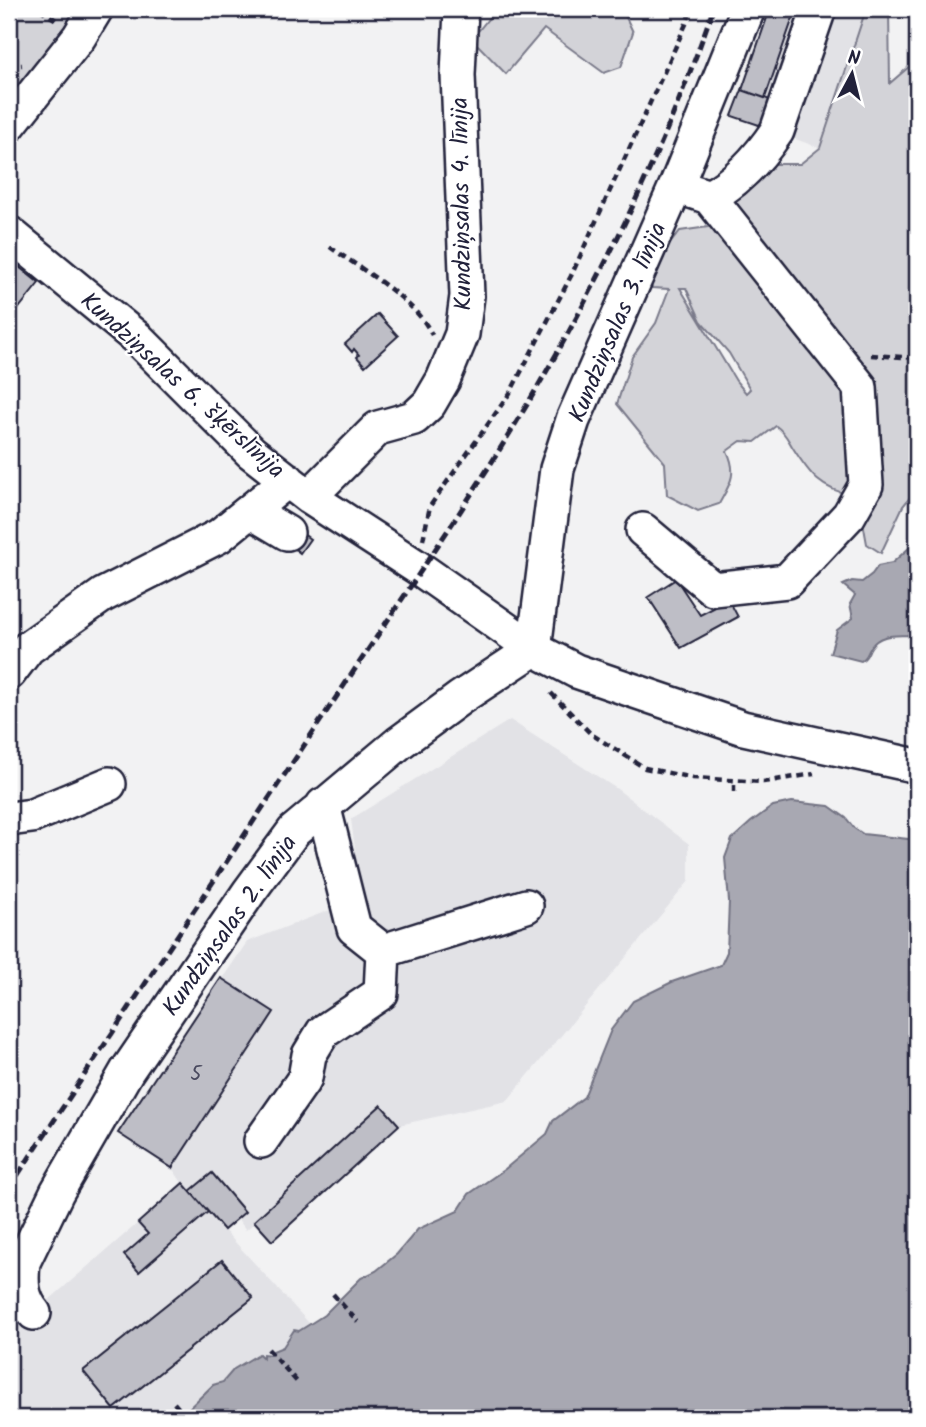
<svg xmlns="http://www.w3.org/2000/svg" width="926" height="1427" font-family="Kalam,sans-serif">
<rect width="100%" height="100%" fill="#f2f2f3"/>
<filter id="ink" filterUnits="userSpaceOnUse"><feTurbulence type="fractalNoise" baseFrequency=".0143" numOctaves="2"/><feDisplacementMap in="SourceGraphic" scale="14" xChannelSelector="R" yChannelSelector="G"/><feConvolveMatrix kernelMatrix="1 2 1 2 8 2 1 2 1" color-interpolation-filters="sRGB"/></filter>
<g filter="url(#ink)">
<!-- built -->
<path fill="#e2e2e6" d="M770,9H866L820,148L732,116Z
M510,720L617,789L689,844V881L507,1101L399,1125L272,1241L255,1222L246,1230L237,1218L224,1230L309,1323L299,1331L294,1330L283,1347L273,1351V1355L263,1359L259,1354L234,1369L228,1378L213,1385L179,1418H9V1333L34,1313L183,1184L172,1168L118,1133L247,942L361,898L351,819Z"/>
<!-- green -->
<path fill="#d3d3d8" stroke="#7a7a8a" stroke-width="2" fill-rule="evenodd" d="M9,9H72L70,24L9,115Z
M496,9H634L625,15L633,32L621,67L604,73L544,29L506,74L472,39Z
M866,9H889L890,83L917,60V489L903,506L881,553L867,544L861,511L853,495C821,490 810,475 793,448C788,440 785,432 776,426L755,442L741,441L727,451C738,474 730,484 719,504L698,511L667,495L665,463L617,404L632,357L656,323L669,289L652,288L644,270L661,255L680,231L737,223L735,200L764,164H800L820,148ZM680,288H686L701,321L729,353L750,389L746,393L736,381Z"/>
<!-- water -->
<path fill="#a8a8b2" stroke="#727282" stroke-width="2" d="M917,541V653L910,635C896,636 880,633 871,647C867,653 868,657 861,661L830,653L837,630L853,618L850,604L855,595L843,585L852,581L862,582L872,574L878,566L892,563Z
M792,802L829,806L846,818L854,828L863,834L917,840V1418H179L213,1385L223,1382L234,1369L259,1354L263,1358V1354L272,1355L273,1351L283,1347L294,1330L299,1331L324,1315L361,1278L376,1271L397,1254L418,1229L458,1211L469,1194L505,1169L547,1134L553,1121L584,1097L611,1030L633,1001L672,982L721,965L727,952L729,901L725,858L732,839L751,822L773,806Z"/>
<!-- building -->
<path fill="#bebec6" stroke="#22223b" stroke-width="2" d="M770,9H796L765,98L742,90Z
M742,90L773,101L765,127L732,116Z
M9,259L39,283L15,313L9,308Z
M378,314L398,336L365,366L357,357L359,355L354,349L352,352L345,344Z
M295,528L310,539L300,553L285,541Z
M676,579L700,615L729,600L738,617L681,648L648,597Z
M221,978L274,1012L172,1168L118,1133Z
M381,1105L399,1125L272,1241L254,1221Z
M212,1173L245,1212L224,1230L190,1191Z
M183,1183L208,1212L139,1272L124,1255L148,1234L138,1223Z
M222,1260L253,1298L114,1409L83,1371Z"/>
<g fill="none" stroke-linecap="round" stroke-linejoin="round">
<!-- minor casing -->
<g stroke="#22223b" stroke-width="38">
<path id="minor" d="M9,125L79,37L96,9
M688,190L709,197C737,182 759,158 777,131L819,9
M9,233L138,339L251,452L309,497L420,569L534,649L576,671L743,728L917,766
M309,497L378,428L414,418L429,404L443,380L462,334L467,296L458,75L461,9
M250,511L287,533
M643,530L713,589L787,581L849,515L866,485L860,387L709,197
M534,649L557,469L573,420L676,186L748,9
M9,673L28,648L103,595L219,536L288,480
M323,805L354,928L383,951L526,906
M9,819L32,816L109,784
M261,1141L305,1078L309,1055L323,1032L381,993L383,951
M23,1262C21,1282 21,1297 34,1313
M9,1276L23,1262L57,1192L127,1071L249,892L294,831L399,743L460,698L534,649"/>
</g>
<!-- path -->
<path stroke="#22223b" stroke-width="4.5" stroke-dasharray="7 5" stroke-linecap="butt" d="M40,9L56,20
M9,66L22,65
M330,247C362,270 416,300 432,335
M871,355L917,358
M423,540L430,506L510,393L571,276L686,24L691,9
M551,693L591,734L645,768L693,778L763,782L814,774
M734,792V780
M333,1294L358,1322
M268,1349L298,1383
M174,1403L187,1418"/>
<!-- minor -->
<use href="#minor" stroke="#fff" stroke-width="33"/>
<!-- rail -->
<path stroke="#22223b" stroke-width="5" stroke-dasharray="10 5" stroke-linecap="butt" d="M9,1188C119,1023 229,858 339,693C403,597 469,502 528,403C602,279 666,145 713,9"/>
</g>
</g>
<g text-anchor="middle" stroke-width="5" stroke-linejoin="round" paint-order="stroke">
<!-- number labels -->
<g font-size="21" fill="#49495e">
<text x="196" y="1080">5</text>
</g>
<!-- street labels -->
<g font-size="24" fill="#22223b" stroke="#fff">
<text transform="translate(461 204) rotate(-91)" y="8">Kundziņsalas 4. līnija</text>
<text transform="translate(617 322) rotate(-67)" y="8">Kundziņsalas 3. līnija</text>
<text transform="translate(183 385) rotate(42)" y="8">Kundziņsalas 6. šķērslīnija</text>
<text transform="translate(229 925) rotate(-55)" y="8">Kundziņsalas 2. līnija</text>
</g>
</g>
<!-- margin -->
<rect width="926" height="1427" fill="none" stroke="#fff" stroke-width="35"/>
<rect x="18" y="18" width="891" height="1392" fill="none" stroke="#22223b" stroke-width="2.5" filter="url(#ink)"/>
<!-- north arrow -->
<g transform="translate(852 74) rotate(7)" stroke="#ffffff" stroke-width="5" paint-order="stroke">
<path d="M0-5L12 26L0 18L-12 26Z" fill="#22223b"/>
<text y="-10" font-size="19" font-weight="bold" text-anchor="middle" fill="#22223b">N</text>
</g>
</svg>
